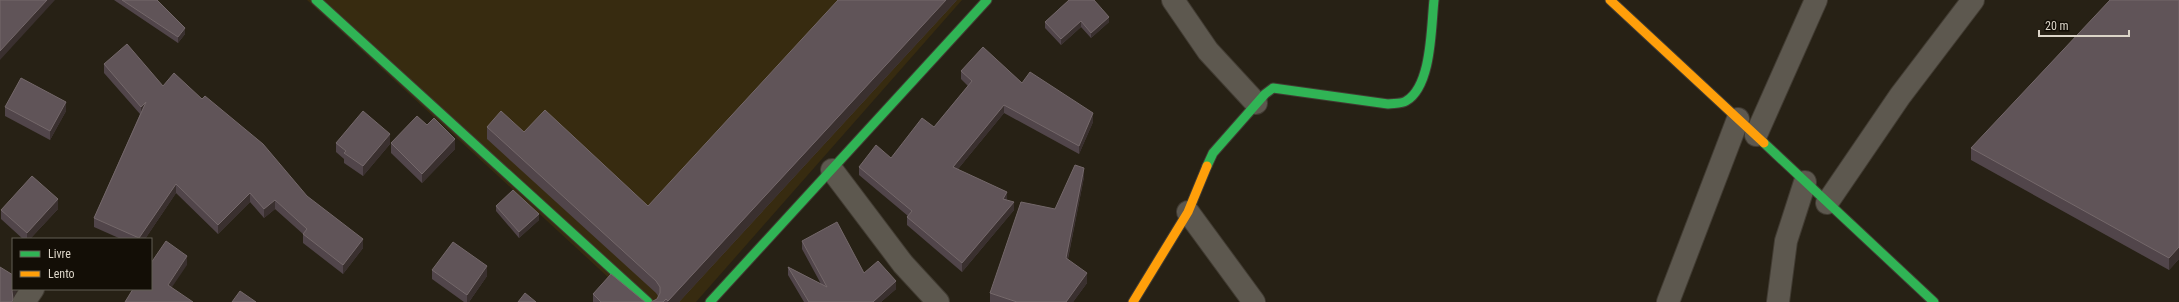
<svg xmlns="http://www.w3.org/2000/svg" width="2179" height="302" font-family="'Roboto Condensed',sans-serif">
<rect width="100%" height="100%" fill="#272115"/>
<!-- built -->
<path fill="#372b10" d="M307,0H962L696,302H635Z"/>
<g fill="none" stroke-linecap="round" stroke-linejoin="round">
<!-- street casing -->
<g stroke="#413b32" stroke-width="24">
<path id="street" d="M1173,0L1208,51L1256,103
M1756,135L1816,0
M832,170L903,264L938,302
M1827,203L1900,96L1973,0
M1188,212L1254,302
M24,302L33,289
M1668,302L1738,119
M1778,302L1786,241L1805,182"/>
</g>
<!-- fast casing -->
<g stroke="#413b32" stroke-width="11">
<path id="fast" d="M316,0L648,302
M1764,143L1934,302
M1207,166L1213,153L1265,94L1273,88L1388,104C1394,103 1401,104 1406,101C1432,86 1431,27 1434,0
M710,302L987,0"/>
</g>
<!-- slow casing -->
<g stroke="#413b32" stroke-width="11">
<path id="slow" d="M1610,0L1764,143
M1133,302L1188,212L1207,166"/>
</g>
<!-- street -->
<use href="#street" stroke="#5d584f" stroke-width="22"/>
<!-- fast -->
<use href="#fast" stroke="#30b455" stroke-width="9"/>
<!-- slow -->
<use href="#slow" stroke="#ff9f0a" stroke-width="9"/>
</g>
<!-- wall -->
<path fill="#51454a" d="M114,0H157L185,34L178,43Z
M957,0L679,302H651L657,299L658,296L656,293L487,139V127L524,132L648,206Z
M1069,0L1109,22L1091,38L1081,27L1061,45L1045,28V22Z
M2179,0V259L2169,270L1971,160V148Z
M104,64L163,86L307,196L363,248L343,274L303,243V234L275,209L264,218L250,202L218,234L176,193L145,239H121L94,227V218L140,114L104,73Z
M961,71L1022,83L1093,122L1079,154L1004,113L958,169L1007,200L1014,210L962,272L907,225V217L908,216L859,175V167L891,158L934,127L968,86L961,79Z
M5,107L66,111L50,140L5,116Z
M427,125L455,149L422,183L391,153V143Z
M336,143L390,144L363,176L344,163V159L336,152Z
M1084,177L1068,259L1087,283L1073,302H990V293L1055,209Z
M496,206L539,220L519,238L496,211Z
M58,209L30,239H23L1,219V210Z
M802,241L864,273L896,289L881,302H804L788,275V267L821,284L802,249Z
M432,270L487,276L469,302H464L432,279Z
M593,294L645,302H593Z"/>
<!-- shaded-wall -->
<path fill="#3a302f" d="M47,0H55L0,60V51Z
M946,0H957L679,302H668V301Z
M1109,17V22L1091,38V33Z
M1081,21V27L1061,45V39Z
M185,28V34L178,43V37Z
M66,102V111L50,140V131Z
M146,102L141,116V107Z
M1004,105V113L953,175V167Z
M1093,113V122L1079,154V146Z
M390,134V144L363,176V166Z
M455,139V149L422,183V174Z
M1084,168V177L1066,267V258Z
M176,184V193L145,239H139V238Z
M1007,192V200L1003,199Z
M250,193V202L218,234V225Z
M58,199V209L30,239H27V233Z
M275,200V209L264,218V209Z
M1014,202V210L962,272V263Z
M539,214V220L519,238V232Z
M363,239V248L343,274V265Z
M2179,247V259L2169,270V258Z
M187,256V265L168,293V285Z
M487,266V276L469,302H467V295Z
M1087,273V283L1073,302H1066Z
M896,281V289L881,302H873Z
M13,289H18L12,301V291Z"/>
<!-- building -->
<path fill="#605458" stroke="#74686a" d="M0,0H47L0,51Z
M122,0H157L185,28L178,37Z
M838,0H946L668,301L666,299L663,302H651L657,299L660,293V287L656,281L487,127L501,111L524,132L545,110L648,206Z
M1069,0H1094L1109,17L1091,33L1081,21L1061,39L1045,22Z
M2110,0H2179V247L2169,258L1971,148Z
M127,44L163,86L174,73L202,99L205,96L263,144L307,196L363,239L343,265L303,234L307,229L275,200L264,209L250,193L218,225L176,184L139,238L94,218L146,102L141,107L104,64Z
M983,47L1022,83L1030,72L1093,113L1079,146L1004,105L953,167L1007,192L1003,199L1014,202L962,263L907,217L912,211L859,167L876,145L891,158L922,118L934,127L972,81L961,71Z
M21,78L66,102L50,131L5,107Z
M363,111L390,134L363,166L344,153L346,151L336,143Z
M417,116L427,125L434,118L455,139L422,174L391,143Z
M1075,165L1084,168L1066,258L1087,273L1066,302H1017L990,293L1021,202L1055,209Z
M32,176L58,199L27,233L1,210Z
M513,190L539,214L519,232L496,206Z
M837,222L864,273L878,261L896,281L873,302H809L788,267L827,287L802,241Z
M166,241L187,256L168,285L193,302H125L133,289H151V263Z
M453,242L487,266L467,295L432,270Z
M0,267L13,275V289L12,291L13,299L12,302H0Z
M611,274L645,302H601L593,294Z
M240,291L256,302H232Z
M525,293L536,302H518Z"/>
<!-- legend -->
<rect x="12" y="238" width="140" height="52" fill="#130e06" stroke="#635e54"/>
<rect x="20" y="251" width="20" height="6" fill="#30b455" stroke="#635e54"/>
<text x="48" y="258" font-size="12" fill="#dcd5c8">Livre</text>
<rect x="20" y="271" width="20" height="6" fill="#ff9f0a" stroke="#635e54"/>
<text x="48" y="278" font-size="12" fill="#dcd5c8">Lento</text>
<!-- scale -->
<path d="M2039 30v6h90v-6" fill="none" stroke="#dcd5c8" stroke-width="2"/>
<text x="2045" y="30" font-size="12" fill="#dcd5c8" stroke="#130e06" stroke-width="3" paint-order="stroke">20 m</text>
</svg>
